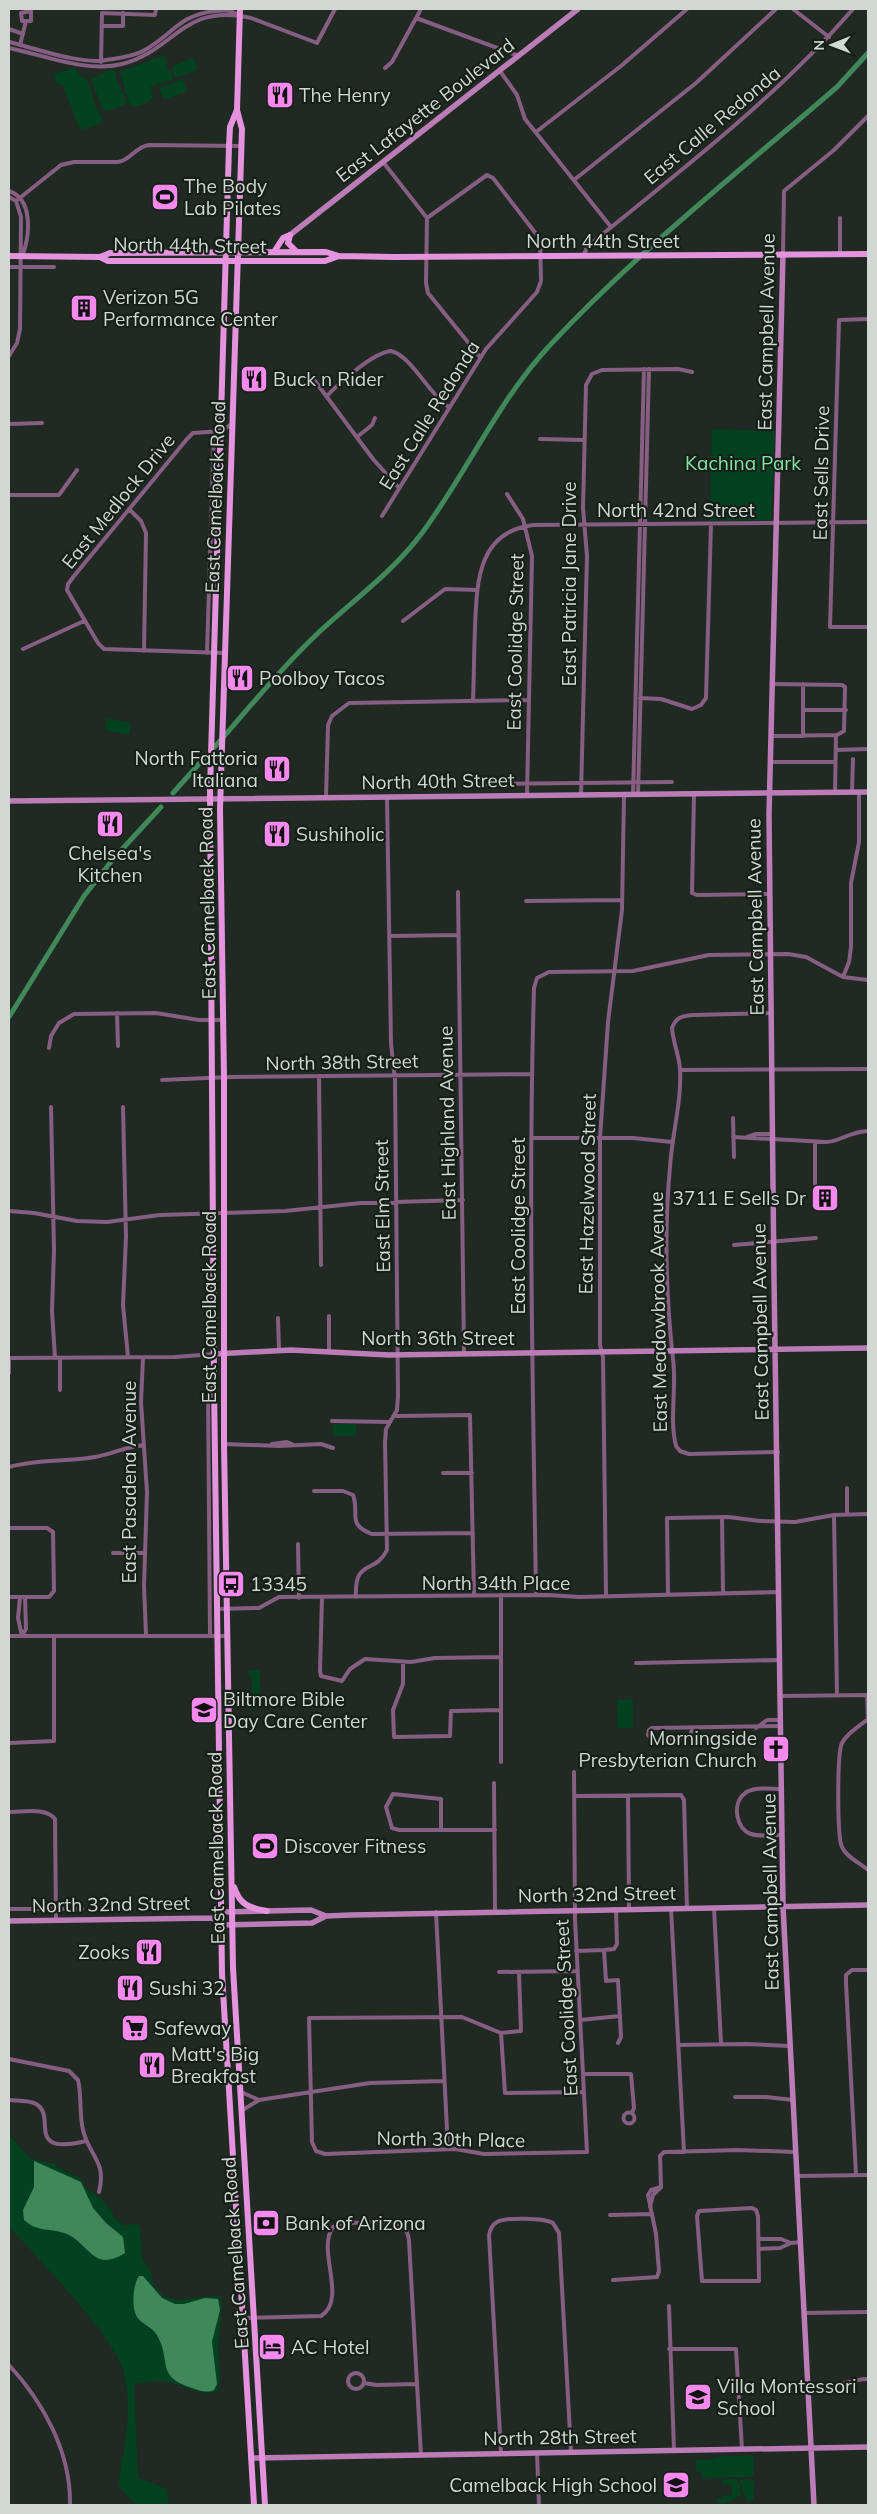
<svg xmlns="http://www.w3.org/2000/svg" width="877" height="2514" font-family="Mulish,sans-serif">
<rect width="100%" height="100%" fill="#202922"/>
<!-- green -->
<path fill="#024220" d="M162,56L165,57L167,68L173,76L171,80L152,86L150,85L153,97C150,103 137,108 130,106L120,72Z
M192,58L195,60L197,68L195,71L177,77L174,76L172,69L173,66Z
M75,67L81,77L87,78L89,88L91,89L93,100L103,121L101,123L82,130L79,128L63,85L57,84L54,77L55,74Z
M112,69L115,71L117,81L122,89L120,92L123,93L126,100L125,105L106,111L103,110L91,79Z
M183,79L187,91L164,100L159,88Z
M712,429L775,431L771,520L710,521Z
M107,718L131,723L129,735L105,730Z
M333,1424H356V1436H333Z
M248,1670H260V1709H250L249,1703H253L251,1676H249Z
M633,1699V1728H618L617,1700Z
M9,2135L31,2159L56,2164L58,2168L80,2178L87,2189L102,2199L107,2207L113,2212V2217L123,2225L137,2224L140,2227L142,2258L151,2272L153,2284L164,2297L177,2300L218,2296L222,2302L218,2347L220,2378L218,2391C198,2398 182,2382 161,2381C153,2380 142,2383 134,2384L138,2478L167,2489L169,2505H136L118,2485C124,2448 133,2411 124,2373C116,2338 36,2256 9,2227Z
M723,2456H754V2475L751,2477L702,2478V2472H696V2460H710Z
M737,2479L741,2493L740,2496L726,2503H717V2499H722L723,2496L732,2495L731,2484H723L722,2480Z
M739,2479L754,2481V2499L747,2502Z"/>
<!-- water -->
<path fill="#408859" d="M34,2161L81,2182L93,2208L106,2223L123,2237L125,2253C92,2274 89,2241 64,2233C49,2228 37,2232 24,2220L23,2210L34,2187Z
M139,2276H143L162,2298L175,2304H184L205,2298L218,2299L220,2310L212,2342L217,2384L214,2390C208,2393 199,2391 192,2388C155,2376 172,2362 157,2335C152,2327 142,2324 137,2317C131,2307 133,2285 139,2276Z"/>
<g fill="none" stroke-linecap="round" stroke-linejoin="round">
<!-- canal -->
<path stroke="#408859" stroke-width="5" d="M211,751C246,712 278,671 316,635C352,601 392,573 422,533C468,471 498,400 552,343C639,250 741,170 837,87L868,53
M173,793L206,756
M9,1017L84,896L114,858L161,807"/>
<!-- street -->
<path stroke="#865e82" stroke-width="4" d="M793,9L829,37
M416,18L519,56
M102,26H123V13
M9,29L23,34
M9,42C34,48 82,65 106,60C118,58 132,57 143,51C172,36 178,15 215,11C224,10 230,10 237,14
M20,45L26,21H22L21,13L31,11V21H26
M9,48C44,55 86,73 122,64C175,51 183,2 251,18L317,43L335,9
M101,62L102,13L155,15L156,9
M385,68L392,62L421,9
M500,71L517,95L525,119L611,227
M536,132L621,66L687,9
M383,162L427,218L426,283L428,293L480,357
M574,180L696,83L776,9
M9,191C33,199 30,234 23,254
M9,197L16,201
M16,201L61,165L74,162H118C131,160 135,147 149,145L242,146
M783,254L784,191L834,150L868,116
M840,254V218
M583,256L588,246C680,171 775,99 853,9
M9,267H54
M868,319L839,320L830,627H868
M9,356L17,343L20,329L21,217L16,201
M312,377L373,459L399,488
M327,396C339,383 374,352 391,351C412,356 429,395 449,407
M9,424L42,423
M357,437L372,425L375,418
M540,439L584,440
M507,494L523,519L532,556L527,795
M9,495H59L77,470
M129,509L141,521L146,533L144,651
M382,516L486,349L537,292L541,281L540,239L493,178L487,175L427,218
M403,621L445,589L477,590
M23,649L84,621
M207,653L214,432
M224,653L104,649L98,643L67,590L68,584L74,576L187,439L193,433L221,431L232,424
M640,698L661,699L692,709L701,705L706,698L711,524
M473,701C474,676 474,652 475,627C477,583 477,532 533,525L868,522
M803,710H846
M771,736L837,735L844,731L845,687L842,685L772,684
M803,736V684
M836,750L868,749
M770,762H835
M477,784L672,782
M852,792L853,759
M835,793L836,735
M694,794L692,893L697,895L770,894
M581,795L587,556L583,508L586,385L592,374L602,370L678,369L692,372
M633,795L644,369
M638,795L649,369
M326,797L328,725L332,716L349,703L528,700
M458,892L464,1353
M526,901L622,900
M389,936L458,935
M843,977L849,962L851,947V883L859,842V792
M117,1013L118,1046
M771,1013L693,1015C682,1016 676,1017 672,1028C673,1042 679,1055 680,1069C682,1101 672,1134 670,1167C664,1231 666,1296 673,1359C677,1388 669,1418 676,1446L680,1451L689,1454L778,1452
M49,1048L51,1036L59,1023L74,1014L156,1013L199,1020H223
M680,1070L868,1069
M319,1076L321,1265
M162,1080L230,1077L531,1074
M51,1107L54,1250L52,1311L55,1358
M123,1107L126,1237L123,1305L128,1357
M733,1118L734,1157
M733,1137L826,1142C842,1141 848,1132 868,1131
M747,1137L756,1134H772
M531,1138H633L672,1142
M815,1184V1142
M9,1211L34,1213L77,1221L107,1222L160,1215L285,1211L361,1203L463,1200
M734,1245L816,1238
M278,1318L279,1350
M329,1350V1316
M9,1358L175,1357L214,1354
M143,1358L141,1402L147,1492L144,1586L146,1635
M9,1373V1358
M60,1390V1358
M396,1416L470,1415L474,1596
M332,1421L390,1422
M224,1444L279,1446L321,1444L333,1448
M272,1444L287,1442L292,1444
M9,1467C37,1459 66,1462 95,1457C113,1454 124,1447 144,1445
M443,1473H472
M847,1488V1515
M314,1491H343L353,1495C360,1514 346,1524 372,1534L473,1533
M834,1515L837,1695
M722,1517L723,1593
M9,1528H47L53,1532L54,1591L49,1597H9
M298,1544L299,1598
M113,1553H145
M668,1594L667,1518L728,1517L760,1521L795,1522L834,1515L868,1514
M501,1595V1762
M536,1595C533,1393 528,1191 534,988L537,978L549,972L633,971L709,955L788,954L806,957L843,977L868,980
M606,1595L603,1357L600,1345V1138L608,1022L622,910L624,795
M20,1597L18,1618L22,1636
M322,1597L320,1671L321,1676L342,1681L350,1669L365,1659L411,1662L435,1658L500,1657
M356,1597C354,1558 375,1575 387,1550L385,1442L386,1429L397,1410L398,1395L395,1079L391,1044L387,797
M217,1609L259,1608L279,1597L548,1595L579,1597L779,1592
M210,1635L208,1387L214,1384
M9,1636H227
M22,1636L26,1629L25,1597
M403,1662V1684L393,1710L394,1737L450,1736L451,1711L501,1710
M636,1663L780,1660
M867,1695L868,1720
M781,1696L868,1695
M868,1719C860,1726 847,1733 842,1743C837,1753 837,1837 842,1847C846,1857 860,1863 868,1870
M693,1728L689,1737L653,1740L648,1735L649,1730L652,1728L781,1726
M756,1728L767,1720H781
M9,1743L54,1741V1636
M494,1783L495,1911
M782,1789C770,1789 753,1786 744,1794C732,1804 736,1829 751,1834C760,1837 772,1835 782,1835
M574,1796L681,1795L684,1800L687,1908
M628,1796L629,1909
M9,1812C23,1812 46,1807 55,1819L56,1921
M441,1830V1799L393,1794L386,1807L392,1828L399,1830H495
M671,1908L684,2152
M714,1908L721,2043
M9,1909H82
M616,1909L617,1944L614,1949L604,1950L606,1981L618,1980L621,2037L618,2043
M436,1912L448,2149
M576,1951L604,1950
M499,1972L578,1971
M519,1972L521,2031L501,2033L505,2093L584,2092
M580,2020L620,2016
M501,2033L462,2017L309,2018L312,2142L316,2151L325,2154L455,2149L484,2154L587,2152L575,1919L574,1772
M678,2045L747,2044L790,2046
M9,2059L69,2071L78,2080C82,2097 79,2114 83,2130C89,2156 107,2161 99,2192
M583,2074H631L634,2108L632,2113
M241,2092L259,2100
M735,2097H766L793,2100
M9,2100C16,2101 29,2100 36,2104C58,2116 23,2156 86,2141
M241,2111L259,2100L370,2083L444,2081
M623.5 2118a5.5 5.5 0 1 1 11 0a5.5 5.5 0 1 1-11 0Z
M856,2175L846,1983V1975L852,1970H868
M797,2176L868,2175
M661,2187L660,2156L664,2152L739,2150L796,2152
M650,2207L653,2195L661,2187
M752,2208L756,2210L758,2216L759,2281H702L697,2216L699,2211Z
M610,2215L652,2214
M759,2239H781L791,2243L801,2242
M759,2249L780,2248L791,2243
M613,2280L657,2277L659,2271L656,2234L648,2195L651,2190L661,2187
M669,2306L674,2450
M804,2313L868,2312
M243,2318L321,2316C348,2299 316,2250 333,2227L345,2223L393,2222C404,2226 408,2230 409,2241L421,2455
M669,2349H736L742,2449
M9,2365C44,2403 71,2453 70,2505
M348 2381a8 8 0 1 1 16 0a8 8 0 1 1-16 0Z
M364,2383L376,2385L417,2384
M808,2390C829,2391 847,2379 868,2379
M501,2453L489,2235C490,2229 492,2225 497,2222C507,2217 544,2218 553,2223L559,2233L571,2452
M537,2453L539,2505"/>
<!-- secondary -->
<path stroke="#bc7cb7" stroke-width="5.5" d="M290,235L578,9
M783,254L769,815L774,1277L783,1906L814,2505
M9,801L868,792
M214,1354L291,1350L389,1355L868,1348
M213,1918L220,1925L312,1923L326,1916L351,1915L868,1905
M9,1921L213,1918L220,1912L311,1910L326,1916
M251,2458L868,2447"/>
<!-- primary -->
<path stroke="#e693df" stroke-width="6" d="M240,9L237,110L242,129L220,809L224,1078V1444L233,1968L265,2505
M237,110L230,127L229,146L210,790L214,1384L222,1974L254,2505
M290,235L288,243L296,251
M274,252L283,238L290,235
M9,256L100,257L110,253L326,252L339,256L395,257L868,254
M100,257L108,261H325L339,256
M234,1887C240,1905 249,1908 267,1911"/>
</g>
<!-- icons -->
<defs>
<g id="restaurant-square" transform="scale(1.4375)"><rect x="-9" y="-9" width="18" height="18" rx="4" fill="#f589ee" stroke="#162019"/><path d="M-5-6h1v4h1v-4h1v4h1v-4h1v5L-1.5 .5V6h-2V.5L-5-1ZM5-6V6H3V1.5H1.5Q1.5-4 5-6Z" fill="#111"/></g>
<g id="stadium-square" transform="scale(1.4375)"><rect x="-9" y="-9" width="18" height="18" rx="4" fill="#f589ee" stroke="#162019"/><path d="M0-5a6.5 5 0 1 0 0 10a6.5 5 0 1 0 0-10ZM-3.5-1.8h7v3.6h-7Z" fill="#111"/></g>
<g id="building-square" transform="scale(1.4375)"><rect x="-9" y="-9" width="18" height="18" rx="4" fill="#f589ee" stroke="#162019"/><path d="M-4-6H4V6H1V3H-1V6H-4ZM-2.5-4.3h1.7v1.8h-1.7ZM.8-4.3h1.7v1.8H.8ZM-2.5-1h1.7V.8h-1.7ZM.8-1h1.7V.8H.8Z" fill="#111"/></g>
<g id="bus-square" transform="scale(1.4375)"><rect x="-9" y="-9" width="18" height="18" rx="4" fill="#f589ee" stroke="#162019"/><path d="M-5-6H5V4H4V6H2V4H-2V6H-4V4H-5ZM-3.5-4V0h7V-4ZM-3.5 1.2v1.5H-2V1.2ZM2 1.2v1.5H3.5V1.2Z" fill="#111"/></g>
<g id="school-square" transform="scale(1.4375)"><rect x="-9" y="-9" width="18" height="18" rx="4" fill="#f589ee" stroke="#162019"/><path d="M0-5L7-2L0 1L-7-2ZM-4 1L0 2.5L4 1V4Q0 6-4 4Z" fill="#111"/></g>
<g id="church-square" transform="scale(1.4375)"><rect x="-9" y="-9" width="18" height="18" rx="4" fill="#f589ee" stroke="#162019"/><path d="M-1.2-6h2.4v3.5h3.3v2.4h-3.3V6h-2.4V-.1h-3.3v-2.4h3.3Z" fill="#111"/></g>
<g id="supermarket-square" transform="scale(1.4375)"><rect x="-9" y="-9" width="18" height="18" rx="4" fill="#f589ee" stroke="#162019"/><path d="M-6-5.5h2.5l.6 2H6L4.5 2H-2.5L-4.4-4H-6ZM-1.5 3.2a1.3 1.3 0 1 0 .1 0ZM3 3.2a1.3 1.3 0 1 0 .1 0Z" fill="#111"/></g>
<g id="bank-square" transform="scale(1.4375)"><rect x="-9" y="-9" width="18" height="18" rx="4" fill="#f589ee" stroke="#162019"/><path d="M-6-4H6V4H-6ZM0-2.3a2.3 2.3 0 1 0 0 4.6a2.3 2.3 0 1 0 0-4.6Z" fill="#111"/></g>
<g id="hotel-square" transform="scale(1.4375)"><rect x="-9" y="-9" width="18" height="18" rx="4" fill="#f589ee" stroke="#162019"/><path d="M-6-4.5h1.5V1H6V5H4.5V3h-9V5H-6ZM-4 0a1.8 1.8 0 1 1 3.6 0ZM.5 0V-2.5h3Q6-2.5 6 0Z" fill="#111"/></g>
</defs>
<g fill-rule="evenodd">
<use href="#restaurant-square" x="280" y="95"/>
<use href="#stadium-square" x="165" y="197"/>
<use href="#building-square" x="84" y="308"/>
<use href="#restaurant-square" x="254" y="379"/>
<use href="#restaurant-square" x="240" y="678"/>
<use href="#restaurant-square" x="277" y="769"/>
<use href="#restaurant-square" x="110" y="824"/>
<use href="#restaurant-square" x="277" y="834"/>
<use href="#building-square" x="825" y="1198"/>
<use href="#bus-square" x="231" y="1584"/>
<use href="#school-square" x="204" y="1710"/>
<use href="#church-square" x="776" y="1749"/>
<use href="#stadium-square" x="265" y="1846"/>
<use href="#restaurant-square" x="149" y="1952"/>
<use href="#restaurant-square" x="130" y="1988"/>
<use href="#supermarket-square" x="135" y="2028"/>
<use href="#restaurant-square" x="152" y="2065"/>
<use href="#bank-square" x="266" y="2223"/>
<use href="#hotel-square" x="272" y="2347"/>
<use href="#school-square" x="698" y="2397"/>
<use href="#school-square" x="676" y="2485"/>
</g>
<g text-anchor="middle" stroke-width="4.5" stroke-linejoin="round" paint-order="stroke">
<!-- poi labels -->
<g font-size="19" fill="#d1d7d2" stroke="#162019" text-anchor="start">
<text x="299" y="102">The Henry</text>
<text x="184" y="193">The Body<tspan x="184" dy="22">Lab Pilates</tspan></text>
<text x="103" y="304">Verizon 5G<tspan x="103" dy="22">Performance Center</tspan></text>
<text x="273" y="386">Buck n Rider</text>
<text x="259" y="685">Poolboy Tacos</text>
<text x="258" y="765" text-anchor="end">North Fattoria<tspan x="258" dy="22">Italiana</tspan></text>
<text x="296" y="841">Sushiholic</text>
<text x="110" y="860" text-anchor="middle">Chelsea's<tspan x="110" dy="22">Kitchen</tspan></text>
<text x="806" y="1205" text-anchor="end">3711 E Sells Dr</text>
<text x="250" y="1591">13345</text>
<text x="223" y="1706">Biltmore Bible<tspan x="223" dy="22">Day Care Center</tspan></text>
<text x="757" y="1745" text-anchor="end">Morningside<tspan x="757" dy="22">Presbyterian Church</tspan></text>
<text x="284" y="1853">Discover Fitness</text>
<text x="130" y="1959" text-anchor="end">Zooks</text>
<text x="149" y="1995">Sushi 32</text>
<text x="154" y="2035">Safeway</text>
<text x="171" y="2061">Matt's Big<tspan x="171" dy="22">Breakfast</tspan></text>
<text x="285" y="2230">Bank of Arizona</text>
<text x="291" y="2354">AC Hotel</text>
<text x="717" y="2393">Villa Montessori<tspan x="717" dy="22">School</tspan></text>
<text x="657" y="2492" text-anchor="end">Camelback High School</text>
</g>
<!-- street labels -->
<g font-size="19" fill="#d1d7d2" stroke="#162019">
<text transform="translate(425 110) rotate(-38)" y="7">East Lafayette Boulevard</text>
<text transform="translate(712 125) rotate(-40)" y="7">East Calle Redonda</text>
<text x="603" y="248">North 44th Street</text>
<text transform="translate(190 245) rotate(1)" y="7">North 44th Street</text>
<text transform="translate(766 332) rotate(-89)" y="7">East Campbell Avenue</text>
<text transform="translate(429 415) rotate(-58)" y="7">East Calle Redonda</text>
<text transform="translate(821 473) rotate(-89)" y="7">East Sells Drive</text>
<text transform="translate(215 497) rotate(-88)" y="7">East Camelback Road</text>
<text transform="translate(118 501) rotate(-51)" y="7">East Medlock Drive</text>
<text x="676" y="517">North 42nd Street</text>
<text transform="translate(569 584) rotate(-90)" y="7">East Patricia Jane Drive</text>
<text transform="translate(515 642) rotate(-89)" y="7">East Coolidge Street</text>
<text transform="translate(438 781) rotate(-1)" y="7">North 40th Street</text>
<text transform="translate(207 903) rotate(-91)" y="7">East Camelback Road</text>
<text transform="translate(755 917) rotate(-91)" y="7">East Campbell Avenue</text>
<text transform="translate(342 1062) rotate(-1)" y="7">North 38th Street</text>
<text transform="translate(447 1123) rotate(-91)" y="7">East Highland Avenue</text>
<text transform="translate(587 1194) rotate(-89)" y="7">East Hazelwood Street</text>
<text transform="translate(382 1206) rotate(-91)" y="7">East Elm Street</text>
<text transform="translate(518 1226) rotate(-90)" y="7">East Coolidge Street</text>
<text transform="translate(209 1307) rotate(-90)" y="7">East Camelback Road</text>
<text transform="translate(658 1312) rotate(-91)" y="7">East Meadowbrook Avenue</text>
<text transform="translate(760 1322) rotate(-91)" y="7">East Campbell Avenue</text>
<text x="438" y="1345">North 36th Street</text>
<text transform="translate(129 1482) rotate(-90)" y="7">East Pasadena Avenue</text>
<text x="496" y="1590">North 34th Place</text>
<text transform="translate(216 1848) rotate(-91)" y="7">East Camelback Road</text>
<text transform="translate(770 1892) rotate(-91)" y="7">East Campbell Avenue</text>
<text transform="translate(597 1894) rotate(-1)" y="7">North 32nd Street</text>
<text transform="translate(111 1904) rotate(-1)" y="7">North 32nd Street</text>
<text transform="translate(566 2008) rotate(-93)" y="7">East Coolidge Street</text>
<text transform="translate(451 2139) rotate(1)" y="7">North 30th Place</text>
<text transform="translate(235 2253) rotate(-94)" y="7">East Camelback Road</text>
<text transform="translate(560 2437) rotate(-1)" y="7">North 28th Street</text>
</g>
<!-- park labels -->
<g font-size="19" fill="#81e4a2" stroke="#162019">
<text x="743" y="470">Kachina Park</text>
</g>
</g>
<!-- border -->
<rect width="877" height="2514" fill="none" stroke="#d1d7d2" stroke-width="20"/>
<!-- north arrow -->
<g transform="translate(832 45) rotate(269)" stroke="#162019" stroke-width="4" paint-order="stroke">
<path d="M0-4L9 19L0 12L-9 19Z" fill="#d1d7d2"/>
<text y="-8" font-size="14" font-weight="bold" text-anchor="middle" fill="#d1d7d2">N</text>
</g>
</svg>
